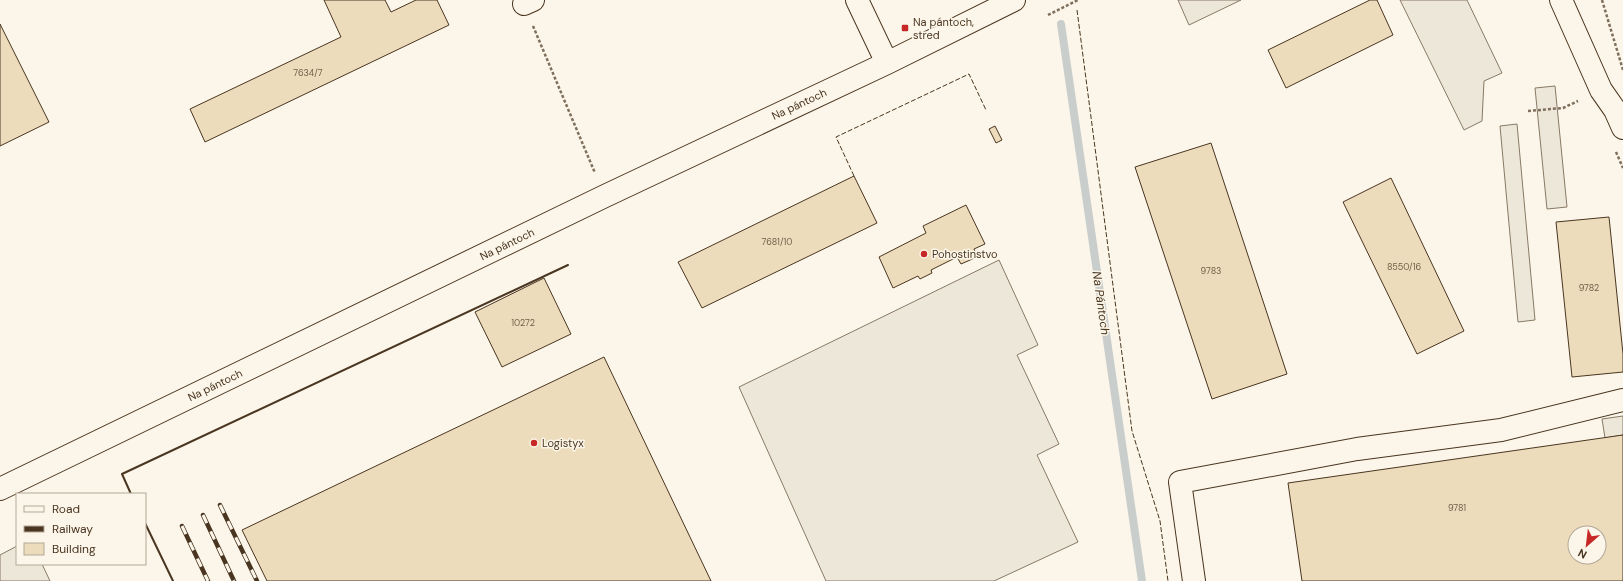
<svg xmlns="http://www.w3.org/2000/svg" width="1623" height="581" font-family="'DM Sans',sans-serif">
<rect width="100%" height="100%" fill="#fbf6e9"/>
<!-- parking -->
<path fill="#ede7d9" stroke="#887966" d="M1178,0H1241L1189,25Z
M1400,0H1467L1502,73L1484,81L1482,121L1464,130Z
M1555,86L1567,207L1547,209L1535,88Z
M1517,124L1535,320L1518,322L1500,126Z
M999,260L1038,345L1017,355L1059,444L1037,455L1078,542L994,581H826L739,387Z
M1623,416V435L1605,438L1602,419Z
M17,546V564H42L50,581H0V555Z"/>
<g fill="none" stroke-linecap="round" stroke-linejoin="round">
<!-- stream -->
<path stroke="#c9cecd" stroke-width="8" d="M1061,24L1142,581"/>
</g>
<!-- building -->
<path fill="#ecdcbc" stroke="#4a3520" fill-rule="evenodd" d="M324,0H385L391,12L416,0H437L449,25L205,142L190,109L341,37Z
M1370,0H1377L1393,35L1286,88L1268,50Z
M0,24L49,122L0,146Z
M995,126L1002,140L996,143L989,129Z
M1211,143L1287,374L1212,399L1135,167Z
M854,176L877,223L702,308L678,262Z
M1391,178L1464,331L1417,354L1343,202Z
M966,205L985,244L974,249L977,257L961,264L957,257L931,270L932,273L920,279L918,276L893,288L879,257L926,233L923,226Z
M1609,217L1623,354V372L1572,377L1556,222Z
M544,278L571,334L502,367L475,312Z
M604,357L711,581H267L242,530Z
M1623,435V581H1302L1288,483ZM1575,533H1599V557H1575Z"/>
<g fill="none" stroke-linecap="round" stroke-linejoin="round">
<!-- minor casing -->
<g stroke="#4a3520" stroke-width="24">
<path id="minor" d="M857,0L887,63
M1561,0L1601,90L1615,110L1623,128
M524,4L533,0
M0,489L605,196L887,63L1014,0
M1194,581L1180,482L1357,449L1501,430L1623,400"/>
</g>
<!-- path -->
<path stroke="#7f6f5c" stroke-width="2.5" stroke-dasharray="3 2" stroke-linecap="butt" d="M1602,0L1623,70
M1048,15L1078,0
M533,26L595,173
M1528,111L1563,108L1578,101
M1616,152L1623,168"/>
<!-- minor -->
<use href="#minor" stroke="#fbf6e9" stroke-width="22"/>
<!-- rail casing -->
<g stroke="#4a3520" stroke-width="4.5">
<path id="rail" d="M220,505L257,581
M203,515L234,581
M182,526L208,581"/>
</g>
<!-- rail -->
<use href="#rail" stroke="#fbf6e9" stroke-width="3" stroke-dasharray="9" stroke-linecap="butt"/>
<!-- fence -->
<path stroke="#4a3520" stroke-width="1" stroke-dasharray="5 2" stroke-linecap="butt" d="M1077,10L1132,431L1160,521L1168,581
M854,176L836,137L969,74L986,110"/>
<!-- wall -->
<path stroke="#4a3520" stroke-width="2" d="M131,494L122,474L568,265
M145,523L173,581"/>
</g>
<!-- markers -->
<g fill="#c62828" stroke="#fbf6e9" stroke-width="1.5">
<rect x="901" y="24" width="8" height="8" rx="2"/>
<circle cx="924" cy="254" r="4"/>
<circle cx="534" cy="443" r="4"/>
</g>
<g text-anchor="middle" stroke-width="3" stroke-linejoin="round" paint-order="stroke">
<!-- number labels -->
<g font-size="9" fill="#725f47">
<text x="308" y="76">7634/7</text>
<text x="777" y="245">7681/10</text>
<text x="1404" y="270">8550/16</text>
<text x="1211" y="274">9783</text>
<text x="1589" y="291">9782</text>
<text x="523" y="326">10272</text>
<text x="1457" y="511">9781</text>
</g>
<!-- poi labels -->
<g font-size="11" fill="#4a3520" stroke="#fbf6e9" text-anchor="start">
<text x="913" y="26">Na pántoch,<tspan x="913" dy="13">stred</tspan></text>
<text x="932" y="258">Pohostinstvo</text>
<text x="542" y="447">Logistyx</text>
</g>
<!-- street labels -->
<g font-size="11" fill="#4a3520" stroke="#fbf6e9">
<text transform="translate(799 104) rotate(-25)" y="4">Na pántoch</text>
<text transform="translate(507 244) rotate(-26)" y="4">Na pántoch</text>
<text transform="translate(215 385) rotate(-26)" y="4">Na pántoch</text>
</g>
<!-- water labels -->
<g font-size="12" font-style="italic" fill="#4a3520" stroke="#fbf6e9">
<text transform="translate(1101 303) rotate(82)" y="4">Na Pántoch</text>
</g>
</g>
<!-- legend -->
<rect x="16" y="493" width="130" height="72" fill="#fbf6e9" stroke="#b4a999"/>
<rect x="24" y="506" width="20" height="6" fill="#fbf6e9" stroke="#b4a999"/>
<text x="52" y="513" font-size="12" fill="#4a3520">Road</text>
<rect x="24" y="526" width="20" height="6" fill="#4a3520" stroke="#b4a999"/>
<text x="52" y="533" font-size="12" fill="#4a3520">Railway</text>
<rect x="24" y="543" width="20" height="12" fill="#ecdcbc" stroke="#b4a999"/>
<text x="52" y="553" font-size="12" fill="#4a3520">Building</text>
<!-- north arrow -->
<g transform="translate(1587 545) rotate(208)"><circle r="19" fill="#fbf6e9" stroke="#b4a999"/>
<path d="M0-3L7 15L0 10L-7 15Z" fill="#c62828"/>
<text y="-6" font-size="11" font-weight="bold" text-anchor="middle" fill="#4a3520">N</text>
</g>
</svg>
